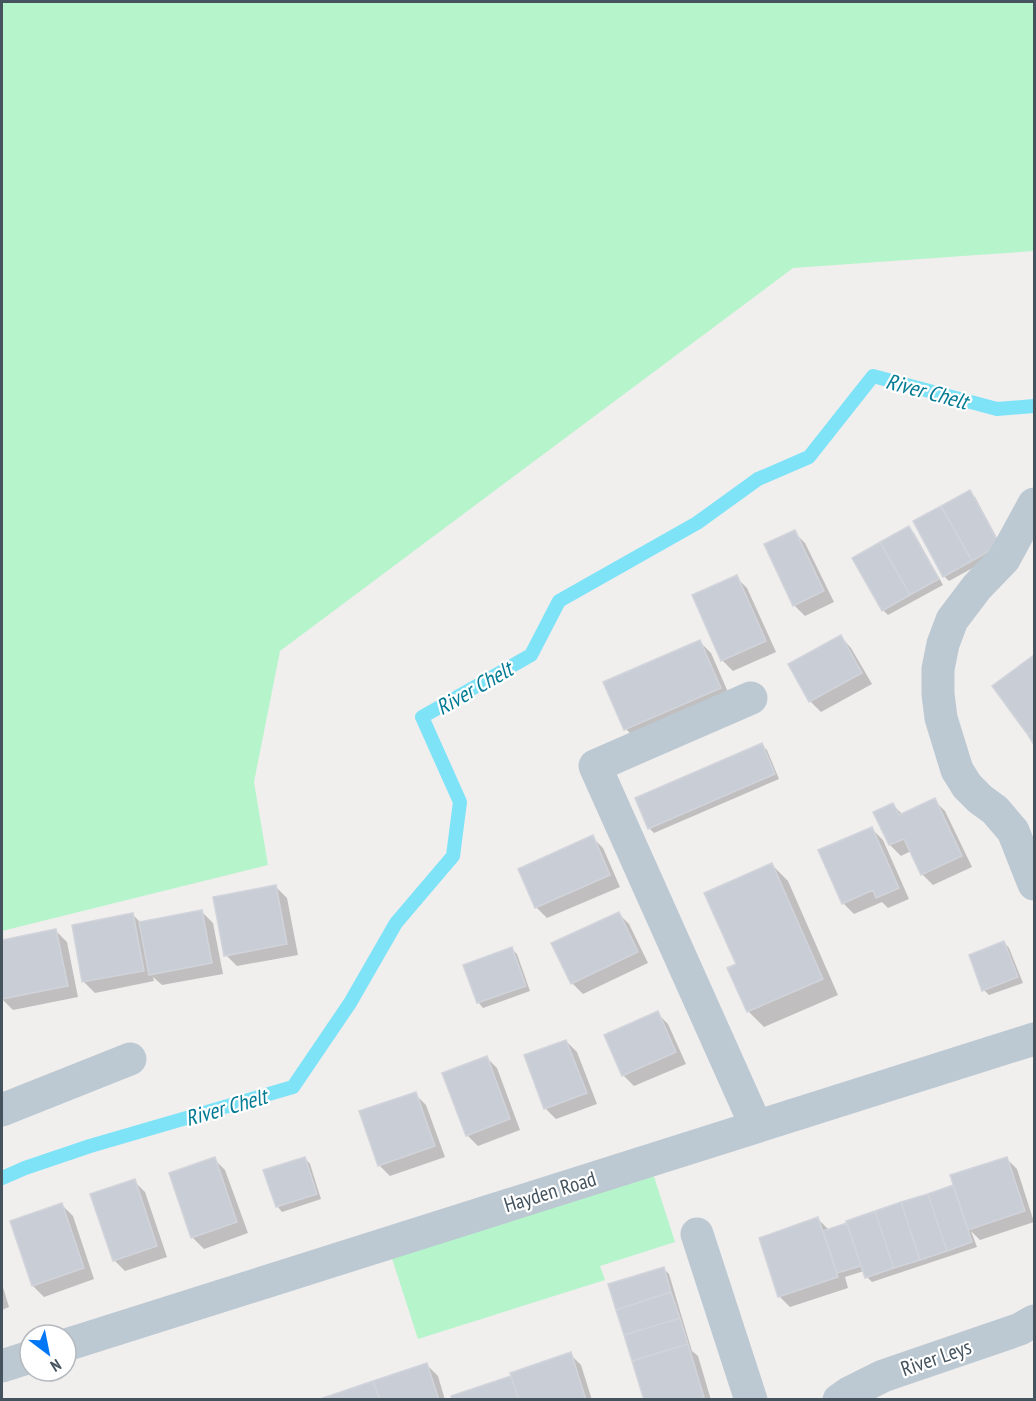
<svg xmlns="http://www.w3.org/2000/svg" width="1036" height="1401" font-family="'PT Sans Narrow',sans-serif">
<rect width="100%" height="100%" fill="#f1eeee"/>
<!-- green -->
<path fill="#b6f4cc" d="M2,2H1034V251L793,268L280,651L254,782L268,865L2,931Z
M649,1161L675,1242L600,1266L605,1280L418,1339L387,1243Z"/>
<!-- shadow -->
<path fill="#0003" d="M969,492L975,497L1004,551L949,581L944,576Z
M908,527L914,533L943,585L888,615L883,610Z
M794,532L805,543L834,602L805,616L794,605Z
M736,577L747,588L776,652L733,671L722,660Z
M841,637L851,648L872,684L821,712L810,701Z
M700,642L711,653L731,699L637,740L626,729Z
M1034,657V742L994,687Z
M762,745L767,750L779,779L654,833L649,828Z
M934,800L945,811L972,867L933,885L922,874L911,851L901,856L890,845L893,805L903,815Z
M872,829L883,840L909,899L888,908L882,902L854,914L843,903Z
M592,837L603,848L620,887L547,918L536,907Z
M772,865L788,881L838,995L764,1027L748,1011L729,968L738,965Z
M276,887L287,898L298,955L237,966L226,955Z
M202,912L213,923L223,974L162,985L153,977L154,981L95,993L84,982L133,915L141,923Z
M618,913L629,924L648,963L583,994L572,983Z
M56,931L67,942L78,997L13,1010L2,999V942Z
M1004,942L1009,948L1023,983L989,995L984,990Z
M512,949L517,954L530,991L483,1008L478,1002Z
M657,1013L668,1024L686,1064L634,1086L623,1075Z
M566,1041L577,1052L597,1104L556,1119L545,1108Z
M486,1057L497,1068L520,1130L478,1146L467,1135Z
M415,1094L426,1105L445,1157L390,1176L379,1165Z
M305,1158L310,1164L321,1199L282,1212L277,1206Z
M1006,1158L1017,1169L1034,1222L980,1240L971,1231L977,1247L872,1282L867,1277L864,1271L845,1277L848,1288L790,1307L779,1296L818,1219L830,1231L849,1224L848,1221L955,1186Z
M214,1159L225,1170L248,1233L204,1249L193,1238L171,1174Z
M134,1181L145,1192L167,1257L125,1271L114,1260Z
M62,1205L73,1216L94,1279L44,1297L33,1286Z
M663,1268L669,1274L692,1351L698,1356L711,1400H646Z
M2,1284L9,1307L2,1310Z
M570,1354L581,1365L592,1400H454Z
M427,1365L438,1376L445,1400H323Z"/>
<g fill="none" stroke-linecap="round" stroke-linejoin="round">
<!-- stream -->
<path stroke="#7ee3f7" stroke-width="14" d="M2,1178L25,1168L90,1146L293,1087L350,1003L396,923L453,856L460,802L422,717L531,655L559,601L697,523L758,479L809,457L873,376L997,409L1034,406"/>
</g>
<!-- building -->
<path fill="#c9cdd5" stroke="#d1d4db" stroke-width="1.5" d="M970,490L1000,545L972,561L941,506Z
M941,506L972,561L943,577L913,521Z
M909,526L939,579L910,595L880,542Z
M795,530L824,591L793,606L764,544Z
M880,542L910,595L882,611L852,558Z
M737,575L766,641L721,661L692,595Z
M841,635L862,673L809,702L788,664Z
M700,640L721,688L624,730L603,682Z
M1034,655V731L1028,735L992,686Z
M1034,731V745L1028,735Z
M762,743L775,774L648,829L635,798Z
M935,798L962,856L921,875L904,839L889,845L873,812L893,803L899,815Z
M872,827L899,888L876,898L873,890L842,904L818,850Z
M593,835L610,875L535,908L518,869Z
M772,863L823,979L747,1012L727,968L736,964L704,893Z
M276,885L287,944L224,956L213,897Z
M202,910L212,963L149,975L139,922Z
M619,912L638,952L571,984L551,943Z
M133,913L144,971L82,982L72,925Z
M56,929L68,986L2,999V940Z
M1004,941L1018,977L982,991L969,955Z
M512,947L526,986L477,1003L463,965Z
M658,1011L676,1052L622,1076L604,1035Z
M566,1040L587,1093L544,1109L524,1055Z
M487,1056L510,1119L466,1136L442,1073Z
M416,1092L435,1146L378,1166L359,1111Z
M215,1157L237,1222L191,1238L169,1173Z
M305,1157L317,1194L276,1207L263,1170Z
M1007,1157L1025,1211L968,1230L950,1175Z
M135,1179L157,1246L113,1261L90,1194Z
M953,1185L972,1242L947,1251L928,1194Z
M928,1194L947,1251L920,1260L901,1202Z
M901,1202L920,1260L894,1268L875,1211Z
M62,1203L84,1268L32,1286L10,1221Z
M875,1211L894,1268L865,1278L846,1221Z
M818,1217L838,1277L778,1297L759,1238Z
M847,1223L861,1266L837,1273L823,1231Z
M664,1267L671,1292L616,1310L608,1284Z
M671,1292L680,1318L624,1335L616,1310Z
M680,1318L688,1344L632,1361L624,1335Z
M688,1344L704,1397L698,1400H644L632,1361Z
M571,1352L586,1400H519L510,1373Z
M427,1363L439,1400H380L373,1381Z
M511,1376L519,1400H452L451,1396Z
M373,1381L380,1400L320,1399Z"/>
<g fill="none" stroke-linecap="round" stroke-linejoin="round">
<!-- minor -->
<path stroke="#bcc9d2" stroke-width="33" d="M1034,504L1004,559L977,587L952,620L943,644L938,669V694L941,718L957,770L967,786L980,799L995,810L1013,831L1034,884
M751,698L595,766L756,1126
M2,1110L130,1059
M697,1234L751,1400
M66,1345L1034,1039
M2,1366L30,1357
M839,1400L849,1393L883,1376L1020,1329L1034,1321"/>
</g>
<g text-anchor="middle" stroke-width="4.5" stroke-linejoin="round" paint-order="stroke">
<!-- street labels -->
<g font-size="21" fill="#44535e" stroke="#fff">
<text transform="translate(550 1192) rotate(-17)" y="7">Hayden Road</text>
<text transform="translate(936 1358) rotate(-19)" y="7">River Leys</text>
</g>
<!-- water labels -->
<g font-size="22" font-style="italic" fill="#037b94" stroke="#fff">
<text transform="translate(927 391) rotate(15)" y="8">River Chelt</text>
<text transform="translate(474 688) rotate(-30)" y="8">River Chelt</text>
<text transform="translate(226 1107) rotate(-16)" y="8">River Chelt</text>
</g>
</g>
<!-- border -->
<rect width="1036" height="1401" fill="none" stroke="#44535e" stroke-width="6"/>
<!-- north arrow -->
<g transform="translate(48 1353) rotate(148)"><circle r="28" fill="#ffffff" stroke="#b4babf" stroke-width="1.5"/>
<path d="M0-4.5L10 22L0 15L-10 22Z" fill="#0277f6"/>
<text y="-9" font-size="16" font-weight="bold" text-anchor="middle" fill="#44535e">N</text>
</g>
</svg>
